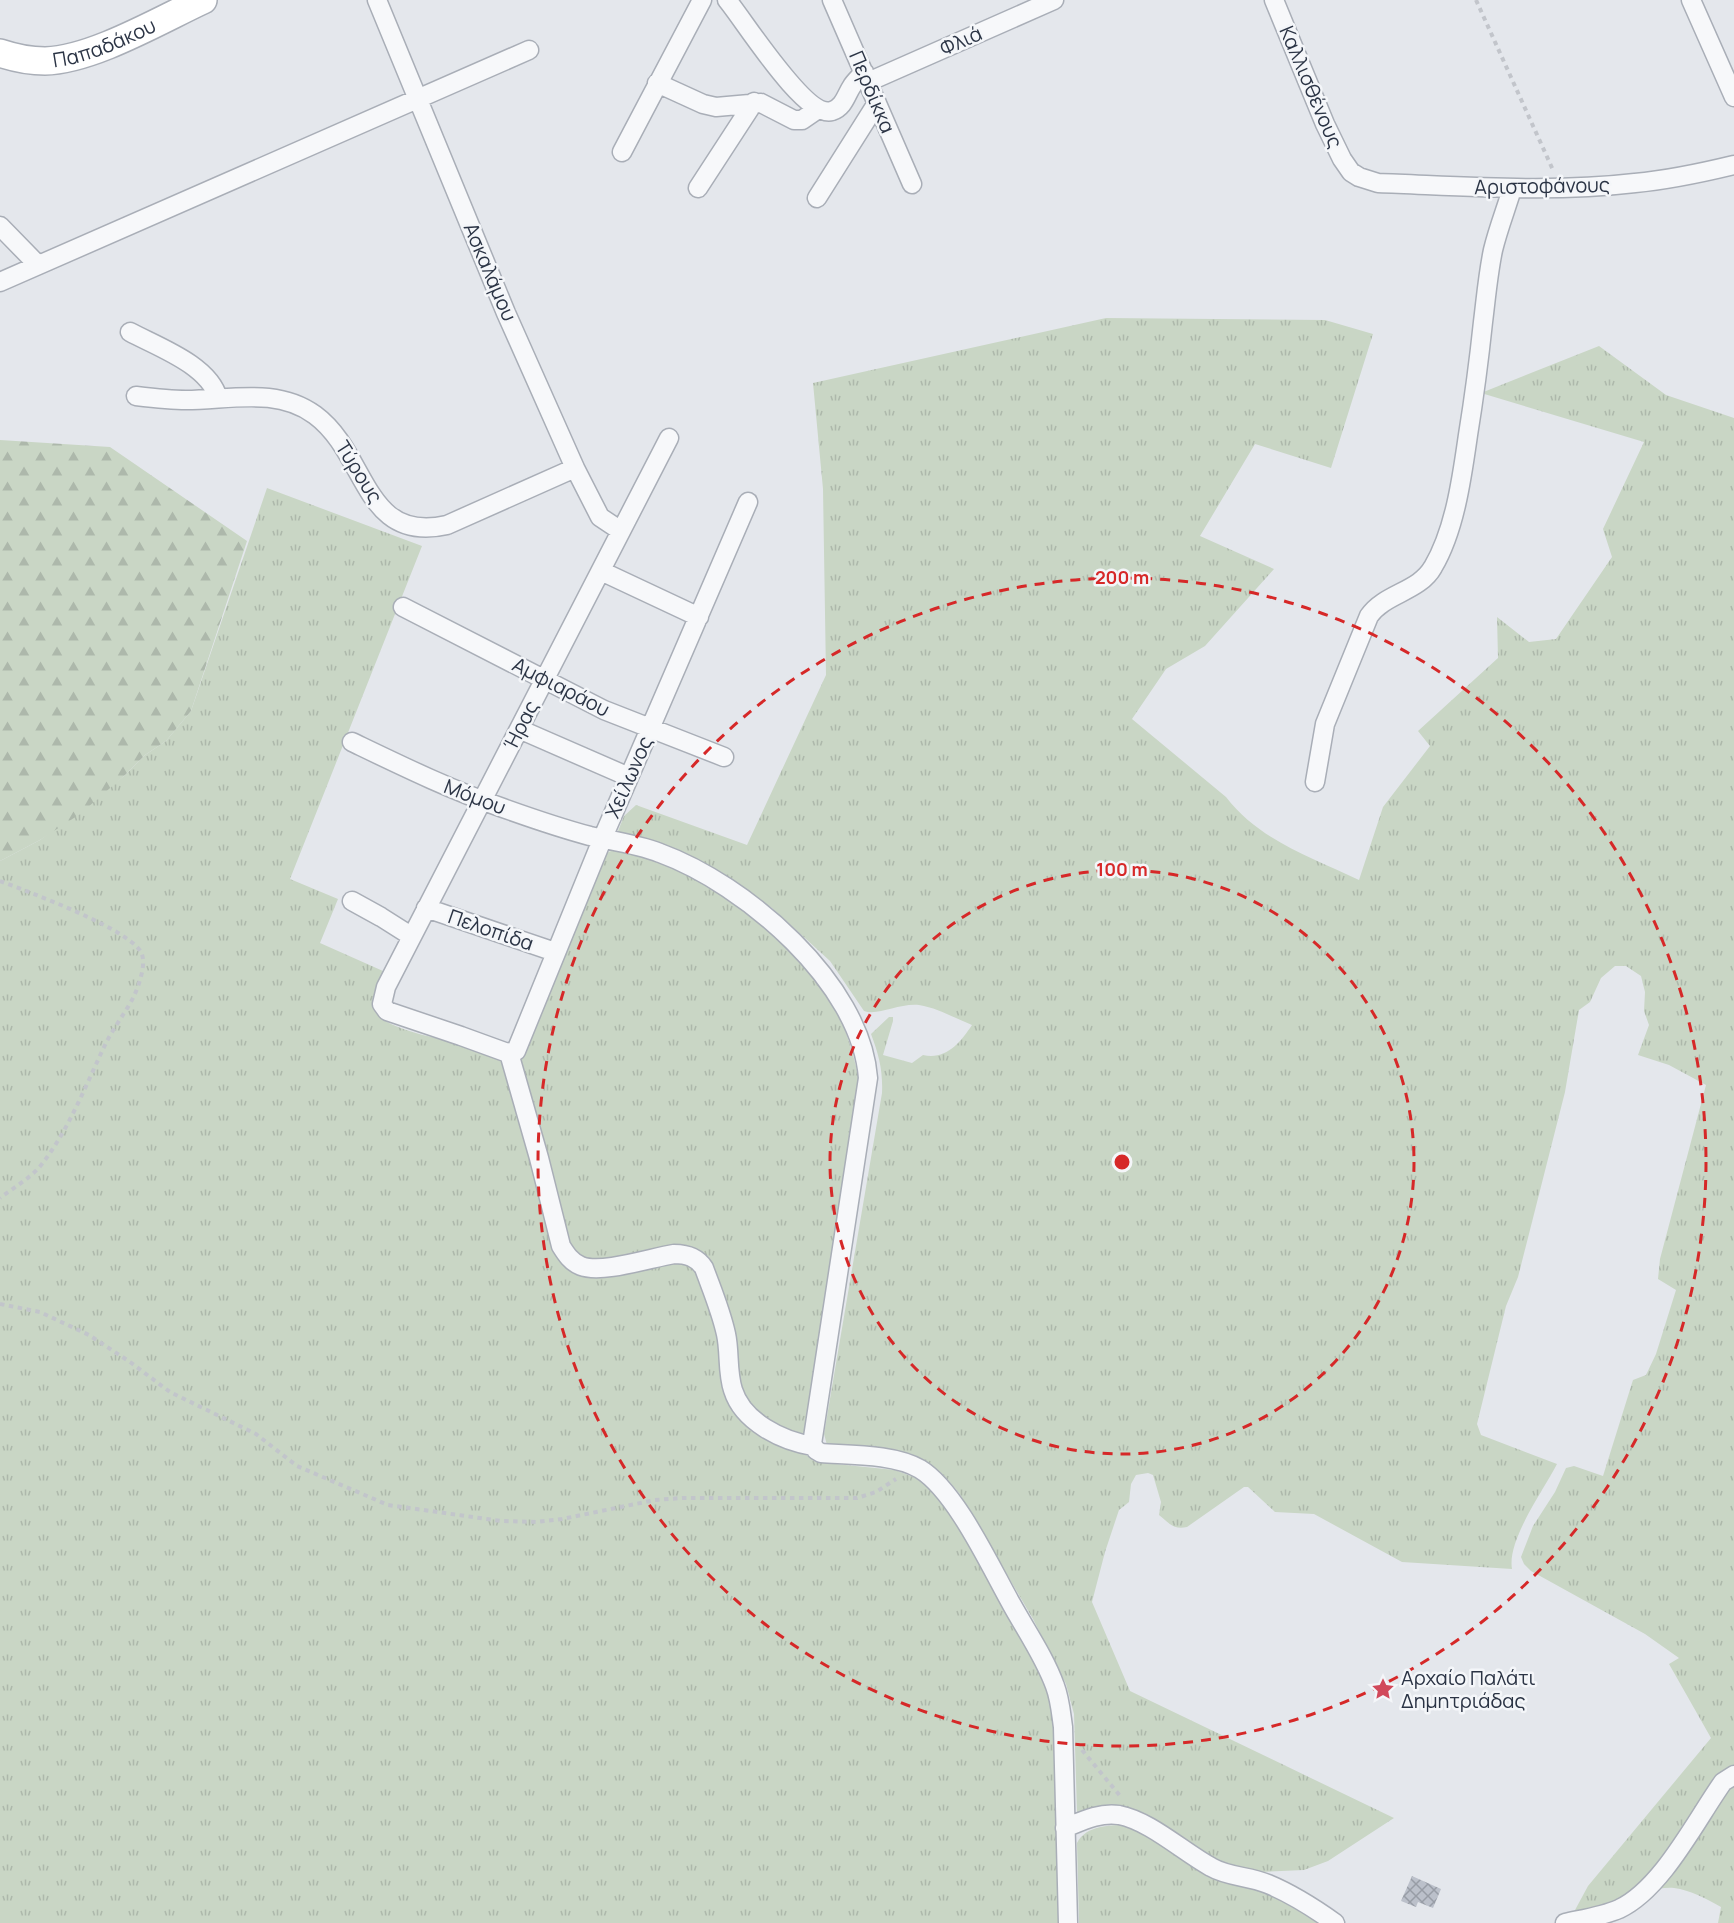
<svg xmlns="http://www.w3.org/2000/svg" width="1734" height="1923" font-family="Manrope,sans-serif">
<defs>
<pattern id="grass-tufts" width="24" height="20" patternUnits="userSpaceOnUse" patternTransform="scale(1.5)"><rect width="24" height="20" fill="#c9d6c5"/><path d="M3 7l-1-3M5 7V3M7 7l1-3M15 17l-1-3M17 17v-4M19 17l1-3" fill="none" stroke="#adb8ab"/></pattern>
<pattern id="forest-firs" width="22" height="20" patternUnits="userSpaceOnUse" patternTransform="scale(1.5)"><rect width="22" height="20" fill="#c9d6c5"/><path d="M5 1l3.5 6h-7zM16 11l3.5 6h-7z" fill="#adb8ab"/></pattern>
<pattern id="building-cross-hatch" width="8" height="8" patternUnits="userSpaceOnUse" patternTransform="scale(1.5)"><rect width="8" height="8" fill="#bbc0ca"/><path d="M0 0l8 8M0 8l8-8" fill="none" stroke="#989da6"/></pattern>
</defs>
<rect width="100%" height="100%" fill="#e4e7ec"/>
<!-- grass -->
<path fill="url(#grass-tufts)" d="M1106,318L1325,320L1373,334L1331,468L1255,444L1200,536L1274,569L1205,646L1166,669L1132,719L1226,797C1260,841 1311,857 1359,880L1383,807L1430,746L1418,731L1498,658L1497,617L1529,642L1556,639L1612,557L1603,529L1644,442L1481,393L1599,346L1666,395L1734,418V1923H1718L1721,1907C1707,1899 1690,1890 1674,1888C1648,1885 1593,1913 1568,1923L1588,1886L1711,1738L1669,1664L1679,1658L1645,1634L1531,1571L1524,1564L1521,1557L1533,1526L1555,1492L1566,1468L1574,1466L1603,1476L1633,1380L1646,1375L1656,1354L1676,1290L1658,1279L1660,1259L1706,1085L1669,1065L1638,1055L1649,1025L1644,1011L1645,992L1641,976L1626,966H1615L1601,978L1590,1002L1579,1010L1565,1092L1518,1277L1506,1306L1477,1424L1481,1435L1557,1464C1543,1491 1507,1540 1512,1569L1402,1562L1314,1514L1275,1512L1248,1487H1244L1187,1527C1173,1530 1169,1523 1159,1515L1161,1502L1153,1475L1148,1473L1136,1475L1131,1484L1129,1502L1119,1510L1105,1552L1092,1602L1130,1691L1394,1818L1328,1861L1304,1870L1262,1872L1233,1867L1217,1860L1157,1823L1077,1812L1074,1714L1066,1684L1033,1619L959,1493C917,1438 886,1455 827,1445L824,1434L882,1093C883,1071 879,1055 871,1034L889,1017H893V1021L883,1055L912,1063L923,1055C946,1060 960,1043 972,1025C954,1018 938,1008 919,1005C899,1003 878,1016 864,1011L830,961L772,908L693,857L672,849L619,833L618,831L624,816L636,805L747,845L826,675L823,489L813,383Z
M267,488L422,546L290,879L338,899L320,943L383,971L372,1002C373,1009 376,1014 381,1018C407,1038 489,1047 523,1054L607,853C618,844 643,857 655,861C718,886 774,926 816,979C822,988 830,996 834,1005C847,1031 854,1056 860,1083L804,1448L805,1454L816,1462L895,1470L916,1478L931,1489L956,1521L1046,1682L1055,1711L1061,1923H0V861L40,840L124,776L145,755L166,741L191,711Z
M1128,1825L1303,1910L1318,1923H1079L1077,1843C1086,1825 1111,1825 1128,1825Z"/>
<!-- forest -->
<path fill="url(#forest-firs)" d="M0,440L110,447L247,541L191,711L166,741L145,755L124,776L80,814L40,840L0,861Z"/>
<!-- building -->
<path fill="url(#building-cross-hatch)" d="M1412,1876L1441,1889L1433,1908L1418,1902L1416,1907L1401,1901Z"/>
<g fill="none" stroke-linecap="round" stroke-linejoin="round">
<!-- street casing -->
<g stroke="#a9aeb7" stroke-width="21">
<path id="street" d="M377,0L506,313L575,468L600,517L621,531
M727,0C744,20 805,119 832,111C844,107 846,95 852,86C855,81 860,77 864,72
M832,0L912,184
M1274,0L1325,124L1342,159L1351,172L1359,177L1378,183C1463,186 1550,193 1635,183C1668,180 1701,173 1734,165
M1691,0L1734,97
M868,82L1054,0
M657,83L703,104L716,107L761,103L794,120H802L818,109
M622,152L702,0
M698,188L754,102
M817,198L877,103
M0,226L38,265
M0,282L529,50
M130,332C158,347 209,365 218,398
M136,396C153,398 170,400 186,400C230,400 277,387 315,415C368,454 363,544 447,525L575,468
M669,438L386,987L382,1004L387,1011L461,1036L505,1052L512,1053L516,1051L604,835L748,502
M601,571L699,617
M403,607L604,710L724,757
M519,729L629,777
M352,742C402,766 451,790 503,808C531,818 560,828 590,836C613,841 637,844 660,853C745,884 861,983 868,1078L812,1444L816,1450L821,1453C851,1455 895,1454 920,1469C956,1491 991,1568 1012,1605C1027,1632 1045,1658 1055,1686C1060,1699 1061,1713 1063,1727L1068,1923
M1315,782L1325,724L1369,616C1385,593 1419,592 1433,567C1455,530 1462,477 1468,435C1474,398 1479,360 1483,322C1486,298 1488,274 1493,250C1498,229 1506,209 1512,189
M352,901L381,917L411,936
M426,908L555,952
M509,1053L539,1158L561,1246C566,1254 571,1262 581,1266C602,1274 650,1258 674,1254C687,1254 697,1257 704,1268C712,1290 721,1311 726,1334C730,1352 727,1372 733,1390C743,1422 782,1441 813,1446
M1065,1828C1082,1821 1100,1812 1119,1815C1150,1821 1182,1851 1211,1867C1228,1877 1249,1876 1268,1884C1292,1894 1314,1908 1335,1923
M1565,1923C1583,1919 1603,1916 1619,1909C1662,1889 1696,1820 1723,1782L1734,1775"/>
</g>
<!-- secondary casing -->
<g stroke="#a9aeb7" stroke-width="30">
<g id="secondary">
<path id="s1" d="M0,53C15,58 30,61 45,61C92,60 160,20 203,0"/>
</g>
</g>
<!-- path -->
<path stroke="#c2c5cb" stroke-width="4" stroke-dasharray="4.5 4.5" stroke-linecap="butt" d="M1476,0L1553,170
M0,881C29,892 127,928 141,952C147,963 139,985 134,996C126,1012 114,1027 106,1043C87,1082 71,1125 45,1160C34,1176 16,1186 0,1198
M0,1304L40,1312L89,1335L130,1362L170,1392L256,1434L297,1466L388,1505L501,1521L536,1522L562,1519L655,1500L682,1498H857L876,1492L896,1479
M1082,1750L1121,1797"/>
<!-- street -->
<use href="#street" stroke="#f7f8fa" stroke-width="18"/>
<!-- secondary -->
<use href="#secondary" stroke="#fff" stroke-width="27"/>
</g>
<!-- distance rings -->
<g fill="none" stroke="#d62828" stroke-width="3" stroke-dasharray="10 8">
<circle cx="1122" cy="1162" r="292"/>
<circle cx="1122" cy="1162" r="584"/>
</g>
<!-- icons -->
<defs>
<g id="sight-bare" transform="scale(1.8)"><path d="M0-6L1.8-2.2L6-1.7L2.9 1.2L3.7 5.4L0 3.3L-3.7 5.4L-2.9 1.2L-6-1.7L-1.8-2.2Z" fill="#d1495b" stroke="#f4f6f9" stroke-width="2.5" paint-order="stroke"/></g>
</defs>
<g fill-rule="evenodd">
<use href="#sight-bare" x="1383" y="1689"/>
</g>
<g text-anchor="middle" stroke-width="5" stroke-linejoin="round" paint-order="stroke">
<!-- street labels -->
<g font-size="20" fill="#2b3445" stroke="#f4f6f9">
<text dy="7" stroke="none"><textPath href="#s1" startOffset="108">Παπαδάκου</textPath></text>
<text transform="translate(961 41) rotate(-24)" y="7">Φλιά</text>
<text transform="translate(1311 87) rotate(67)" y="7">Καλλισθένους</text>
<text transform="translate(872 92) rotate(67)" y="7">Περδίκκα</text>
<text transform="translate(1542 186) rotate(-1)" y="7">Αριστοφάνους</text>
<text transform="translate(490 272) rotate(67)" y="7">Ασκαλάμου</text>
<text transform="translate(359 472) rotate(58)" y="7">Τύρους</text>
<text transform="translate(561 687) rotate(27)" y="7">Αμφιαράου</text>
<text transform="translate(521 725) rotate(-63)" y="7">Ήρας</text>
<text transform="translate(629 777) rotate(-66)" y="7">Χείλωνος</text>
<text transform="translate(475 797) rotate(21)" y="7">Μόμου</text>
<text transform="translate(491 930) rotate(19)" y="7">Πελοπίδα</text>
</g>
<!-- poi labels -->
<g font-size="20" fill="#2b3445" stroke="#f4f6f9" text-anchor="start">
<text x="1401" y="1685">Αρχαίο Παλάτι<tspan x="1401" dy="23">Δημητριάδας</tspan></text>
</g>
</g>
<circle cx="1122" cy="1162" r="9" fill="#d62828" stroke="#f4f6f9" stroke-width="3"/>
<g font-size="18" text-anchor="middle" font-weight="bold" fill="#d62828" stroke="#f4f6f9" stroke-width="5" stroke-linejoin="round" paint-order="stroke">
<text x="1122" y="584">200 m</text>
<text x="1122" y="876">100 m</text>
</g>
</svg>
